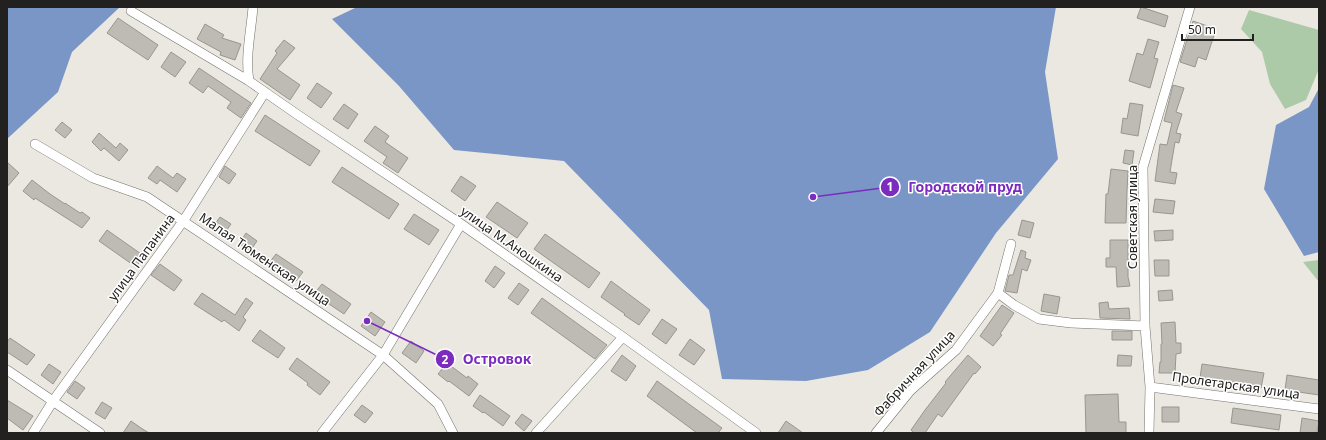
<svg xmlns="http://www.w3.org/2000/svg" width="1326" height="440" font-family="'Noto Sans',sans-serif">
<rect width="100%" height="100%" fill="#ebe8e2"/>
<!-- green -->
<path fill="#adcaa8" d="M1249,10L1319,30V69L1306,100L1285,109L1270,84L1262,52L1241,29Z
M1319,260V282L1303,262Z"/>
<!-- water -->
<path fill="#7a96c6" d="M7,7H120L72,52L58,92L7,139Z
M357,7H1056L1045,72L1058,159L996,233L930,332L868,370L806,381L722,379L709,310L564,161L454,150L399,86L332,19Z
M1319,88V252L1304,256L1264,189L1276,125L1309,107Z"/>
<!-- building -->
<path fill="#bebbb5" stroke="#999690" d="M1141,7L1168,16L1165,27L1137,18Z
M118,18L158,45L148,60L107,33Z
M1193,21L1216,29L1206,60L1198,57L1195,67L1180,62Z
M205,24L224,35L222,38L241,44L235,60L220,55L221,52L197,39Z
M1148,39L1159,42L1154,58L1158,59L1150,88L1129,81L1137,53L1143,55Z
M284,40L295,48L277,69L300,85L290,100L260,79L277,53L275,51Z
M171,52L186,62L175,77L161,67Z
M199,68L251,103L241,118L227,108L231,102L208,86L203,93L189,83Z
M317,83L332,93L321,108L307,98Z
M1173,85L1184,88L1176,112L1182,114L1176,133L1181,134L1179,143L1175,142L1170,172L1177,173L1175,184L1155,181L1160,144L1167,145L1172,123L1164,121Z
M1130,103L1143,105L1138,136L1121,133L1123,118L1127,119Z
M344,104L358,114L348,129L333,119Z
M265,115L320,151L310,166L255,131Z
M62,122L72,130L65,138L55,130Z
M375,126L389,136L385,142L408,158L398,173L383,163L387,157L364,141Z
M99,133L116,148L120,143L128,150L119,161L104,148L101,151L92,142Z
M1125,150L1134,151L1132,165L1123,163Z
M7,162L19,173L7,187Z
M157,166L173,178L177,173L186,179L177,192L160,180L157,184L148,178Z
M225,166L236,174L229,184L219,177Z
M342,167L399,204L389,219L332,182Z
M1111,169L1128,171L1127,191L1126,223H1105L1106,194H1108Z
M461,176L476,186L465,201L451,191Z
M32,180L50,194L65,204V203L80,213L82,212L90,218L82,228L35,198L34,200L23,191Z
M1155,199L1175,201L1173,214L1153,212Z
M497,202L528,223L517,238L486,217Z
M414,214L439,230L429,245L404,229Z
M220,217L231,224L224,234L213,227Z
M1022,220L1034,223L1030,238L1018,235Z
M107,230L144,256L136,267L99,241Z
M1173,230V240L1155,241L1154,231Z
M246,233L257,241L250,251L239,244Z
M545,234L600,273L589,288L534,249Z
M1110,240H1128V277L1130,286L1117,287L1116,267H1106V258H1110Z
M1021,250L1026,252L1025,258L1031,260L1027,271L1022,269L1017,293L1005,291L1009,275H1013Z
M276,254L303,272L296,281L269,263Z
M1154,260H1169V276H1155Z
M160,264L182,280L174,291L151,275Z
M495,266L505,273L494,288L485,281Z
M611,281L650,310L639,325L624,315L625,314L601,297Z
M519,283L529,290L518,305L508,298Z
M322,284L351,304L344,314L314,294Z
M1172,290L1173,300L1159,301L1158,291Z
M202,293L235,315L246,298L253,303L243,317L246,320L239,331L224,320L222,322L194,304Z
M1044,294L1060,297L1057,314L1041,311Z
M542,298L607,345L595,359L531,313Z
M1108,302L1109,309L1129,308L1130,319L1100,318L1099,303Z
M1002,305L1014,313L1000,334L1002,335L993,346L980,336Z
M371,312L385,322L375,336L361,326Z
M662,319L677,329L666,344L652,334Z
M1175,322L1176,343H1181V353L1176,354L1175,373H1159L1160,362H1161V344H1162L1161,323Z
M260,330L285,348L278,358L252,341Z
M1112,331H1132V340H1112Z
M10,338L35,355L27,365L7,352V342Z
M690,339L705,350L694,365L679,355Z
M411,341L424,351L416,363L402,353Z
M622,355L636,366L626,381L611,371Z
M968,355L981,367L975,374L974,373L942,417L938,414L925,433H914L911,430L925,410L946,383L945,382Z
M1118,355L1132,356L1131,366H1117Z
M297,358L330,382L320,395L307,385L308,383L289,369Z
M447,363L467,378L468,376L478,384L469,396L449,381L448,382L438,374Z
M49,364L61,372L53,384L41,375Z
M1202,364L1264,373L1261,388L1200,378Z
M1287,375L1319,380V395L1285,390Z
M75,381L85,388L77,399L67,392Z
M657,381L722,428L718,433H697L647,396Z
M1118,394L1119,422H1126V433H1086L1085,395Z
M480,395L510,416L503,426L484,412L483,413L473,406Z
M7,400L33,416L23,430L7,418Z
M102,402L112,408L105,419L95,413Z
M362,405L373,413L365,423L354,415Z
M1162,407H1179V422H1162Z
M1233,408L1281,415L1279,430L1231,423Z
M522,414L532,421L524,431L515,423Z
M1302,418L1319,421L1317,433H1300Z
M131,421L141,428L149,433H123Z
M786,421L803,433H778Z"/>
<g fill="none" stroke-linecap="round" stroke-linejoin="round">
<!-- minor casing -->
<g stroke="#76736e" stroke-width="10">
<path id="minor" d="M131,11L249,81L298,115L461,224L623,337L756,433
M249,81C245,56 251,32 253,7
M35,144L93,178L147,197L383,355L438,404L453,433
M998,293L1014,305L1039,319L1071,323L1145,326
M7,370L100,433
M1150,387L1319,409
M33,433L53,401L184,220L265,92
M322,433L383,355L461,224
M536,433L623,337
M876,433L910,391L956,350L998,293L1011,244
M1149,433L1150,387L1145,326L1143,167L1190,7"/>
</g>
<!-- minor -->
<use href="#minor" stroke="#fff" stroke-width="9"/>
</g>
<g text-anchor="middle" stroke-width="3" stroke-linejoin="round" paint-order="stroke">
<!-- street labels -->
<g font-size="13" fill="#22211f" stroke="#fff">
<text transform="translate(1132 217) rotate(-90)" y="5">Советская улица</text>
<text transform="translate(512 244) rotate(35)" y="5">улица М.Аношкина</text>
<text transform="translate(141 257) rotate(-54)" y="5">улица Папанина</text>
<text transform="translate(265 259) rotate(34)" y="5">Малая Тюменская улица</text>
<text transform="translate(914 373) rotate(-47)" y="5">Фабричная улица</text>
<text transform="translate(1236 385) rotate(8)" y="5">Пролетарская улица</text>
</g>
</g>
<!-- callouts -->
<path fill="none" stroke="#7b2cbf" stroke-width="1.5" d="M813 197L890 187M367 321L445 359"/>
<g fill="#7b2cbf" stroke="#fff" stroke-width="1.5">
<circle cx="813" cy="197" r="4"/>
<circle cx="367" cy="321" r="4"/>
<circle cx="890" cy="187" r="10"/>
<circle cx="445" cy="359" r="10"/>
</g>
<g font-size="12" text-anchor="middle" font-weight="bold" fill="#fff">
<text x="890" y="191">1</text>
<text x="445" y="364">2</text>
</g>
<g font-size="14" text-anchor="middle" font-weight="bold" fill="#7b2cbf" stroke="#fff" stroke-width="3" stroke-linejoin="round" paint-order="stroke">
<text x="965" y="192">Городской пруд</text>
<text x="497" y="364">Островок</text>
</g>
<!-- border -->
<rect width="1326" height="440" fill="none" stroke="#22211f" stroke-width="16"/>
<!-- scale -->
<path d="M1182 34v6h71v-6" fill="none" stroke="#22211f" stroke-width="2"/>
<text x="1188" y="34" font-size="12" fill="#22211f" stroke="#ffffff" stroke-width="3" paint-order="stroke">50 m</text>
</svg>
